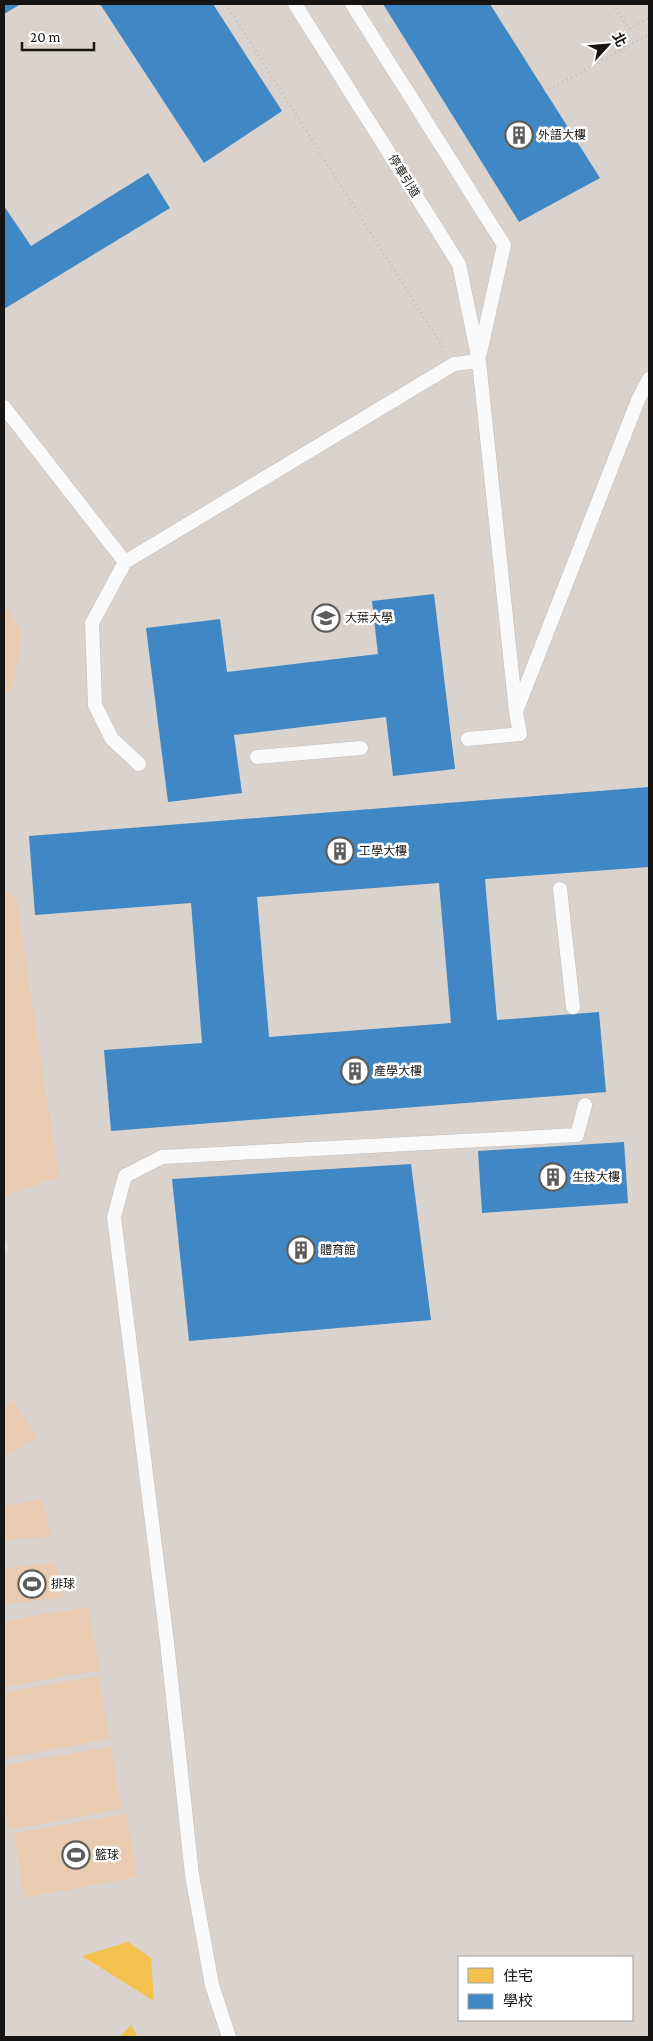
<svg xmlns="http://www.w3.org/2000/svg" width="653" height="2041" font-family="'Crimson Pro','Noto Sans TC',serif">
<rect width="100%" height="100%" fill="#e4e1df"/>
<!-- built -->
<path fill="#dad2cd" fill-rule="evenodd" d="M4,4H649V2037H4V1253L8,1251L4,1232ZM459,1957H632V2020H459Z"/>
<!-- green -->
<path fill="#e9cbb1" d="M4,603L22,633L13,686L4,696Z
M4,892L16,897L59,1177L4,1196Z
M13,1400L37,1438L4,1457V1406Z
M43,1500L51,1536L4,1541V1506Z
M56,1562L63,1598L4,1604V1569Z
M88,1607L100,1670L4,1687V1621Z
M98,1676L110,1739L4,1758V1692Z
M111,1747L122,1809L8,1830L4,1800V1765Z
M126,1814L138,1877L24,1898L14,1833Z"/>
<!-- homes -->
<path fill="#f2c14e" d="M128,1942L151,1958L154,2001L82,1956Z
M131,2025L138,2037H120Z"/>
<!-- schools -->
<path fill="#3f88c5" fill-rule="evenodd" d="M4,4H21L4,14Z
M100,4H213L282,111L204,163Z
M383,4H490L600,178L519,222Z
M148,173L170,208L4,309V206L31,246Z
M434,594L455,769L393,776L386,717L234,735L242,793L168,802L146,628L220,619L227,672L378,654L372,601Z
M649,787V867L485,879L497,1020L599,1012L606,1092L111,1131L104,1050L202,1043L191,903L35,915L29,836ZM439,883L451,1023L269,1037L257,897Z
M624,1142L628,1203L482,1213L478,1151Z
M411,1164L431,1320L189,1341L172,1179Z"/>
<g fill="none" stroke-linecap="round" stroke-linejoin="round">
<!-- lane casing -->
<g stroke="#bfbdbb" stroke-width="15">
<path id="lane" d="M295,4L459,264L479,361
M352,4L504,245L480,353
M4,407L125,562L454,364L479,361L516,712L520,734L468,739
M125,562L92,623L95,705L112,739L139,764
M517,709L638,400L649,379
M257,757L361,748
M560,889L573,1007
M229,2037L212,1985L192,1875L167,1642L114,1217L125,1176L162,1157L577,1135L585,1105"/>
</g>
<!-- path -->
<path stroke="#c0bfbf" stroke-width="3" stroke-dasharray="1 4" stroke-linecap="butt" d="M226,4L444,349
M613,4L629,29L649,18
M545,92L649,34"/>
<!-- lane -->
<use href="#lane" stroke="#fbfafa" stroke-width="14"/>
</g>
<!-- icons -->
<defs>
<g id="building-ring" transform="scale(1.4375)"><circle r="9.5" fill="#fff" stroke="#5e5c5a" stroke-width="1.5"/><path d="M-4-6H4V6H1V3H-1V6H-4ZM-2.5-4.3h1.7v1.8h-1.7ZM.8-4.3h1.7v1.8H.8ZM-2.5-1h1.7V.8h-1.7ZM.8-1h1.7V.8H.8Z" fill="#5e5c5a"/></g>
<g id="university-ring" transform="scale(1.4375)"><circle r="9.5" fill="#fff" stroke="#5e5c5a" stroke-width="1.5"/><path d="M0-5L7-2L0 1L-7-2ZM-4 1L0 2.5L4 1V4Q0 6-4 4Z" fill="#5e5c5a"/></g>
<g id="stadium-ring" transform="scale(1.4375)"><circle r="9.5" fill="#fff" stroke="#5e5c5a" stroke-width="1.5"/><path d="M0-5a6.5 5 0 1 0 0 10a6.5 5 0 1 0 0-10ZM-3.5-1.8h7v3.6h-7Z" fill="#5e5c5a"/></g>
</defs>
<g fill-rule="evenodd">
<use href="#building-ring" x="519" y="135"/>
<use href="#university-ring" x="326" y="618"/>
<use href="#building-ring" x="340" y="851"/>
<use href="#building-ring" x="355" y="1071"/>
<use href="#building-ring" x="553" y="1177"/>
<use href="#building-ring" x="301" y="1250"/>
<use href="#stadium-ring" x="32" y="1584"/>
<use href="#stadium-ring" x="76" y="1855"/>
</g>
<g text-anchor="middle" stroke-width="5" stroke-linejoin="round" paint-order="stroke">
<!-- poi labels -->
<g font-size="12" fill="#161513" stroke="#fff" text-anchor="start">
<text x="538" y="139">外語大樓</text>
<text x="345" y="622">大葉大學</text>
<text x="359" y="855">工學大樓</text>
<text x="374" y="1075">產學大樓</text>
<text x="572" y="1181">生技大樓</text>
<text x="320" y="1254">體育館</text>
<text x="51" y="1588">排球</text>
<text x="95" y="1859">籃球</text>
</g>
<!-- street labels -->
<g font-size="12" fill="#161513" stroke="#fff">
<text transform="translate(404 176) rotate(58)" y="4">停車引道</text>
</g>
</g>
<!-- border -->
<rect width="653" height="2041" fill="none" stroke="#161513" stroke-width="10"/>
<!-- legend -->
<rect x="458" y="1956" width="175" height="65" fill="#ffffff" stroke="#a2a1a1"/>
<rect x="468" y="1968" width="25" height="15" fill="#f2c14e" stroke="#a2a1a1"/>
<text x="503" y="1981" font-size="15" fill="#161513">住宅</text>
<rect x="468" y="1994" width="25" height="15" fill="#3f88c5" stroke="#a2a1a1"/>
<text x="503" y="2006" font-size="15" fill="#161513">學校</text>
<!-- north arrow -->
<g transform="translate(608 45) rotate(64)" stroke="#ffffff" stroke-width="4" paint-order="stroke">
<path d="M0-4L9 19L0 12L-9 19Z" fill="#161513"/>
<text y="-8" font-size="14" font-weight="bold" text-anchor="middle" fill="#161513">北</text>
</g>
<!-- scale -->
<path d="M22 42v8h72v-8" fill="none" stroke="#161513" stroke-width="2.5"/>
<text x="30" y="42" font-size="15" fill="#161513" stroke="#ffffff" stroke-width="4" paint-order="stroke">20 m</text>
</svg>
